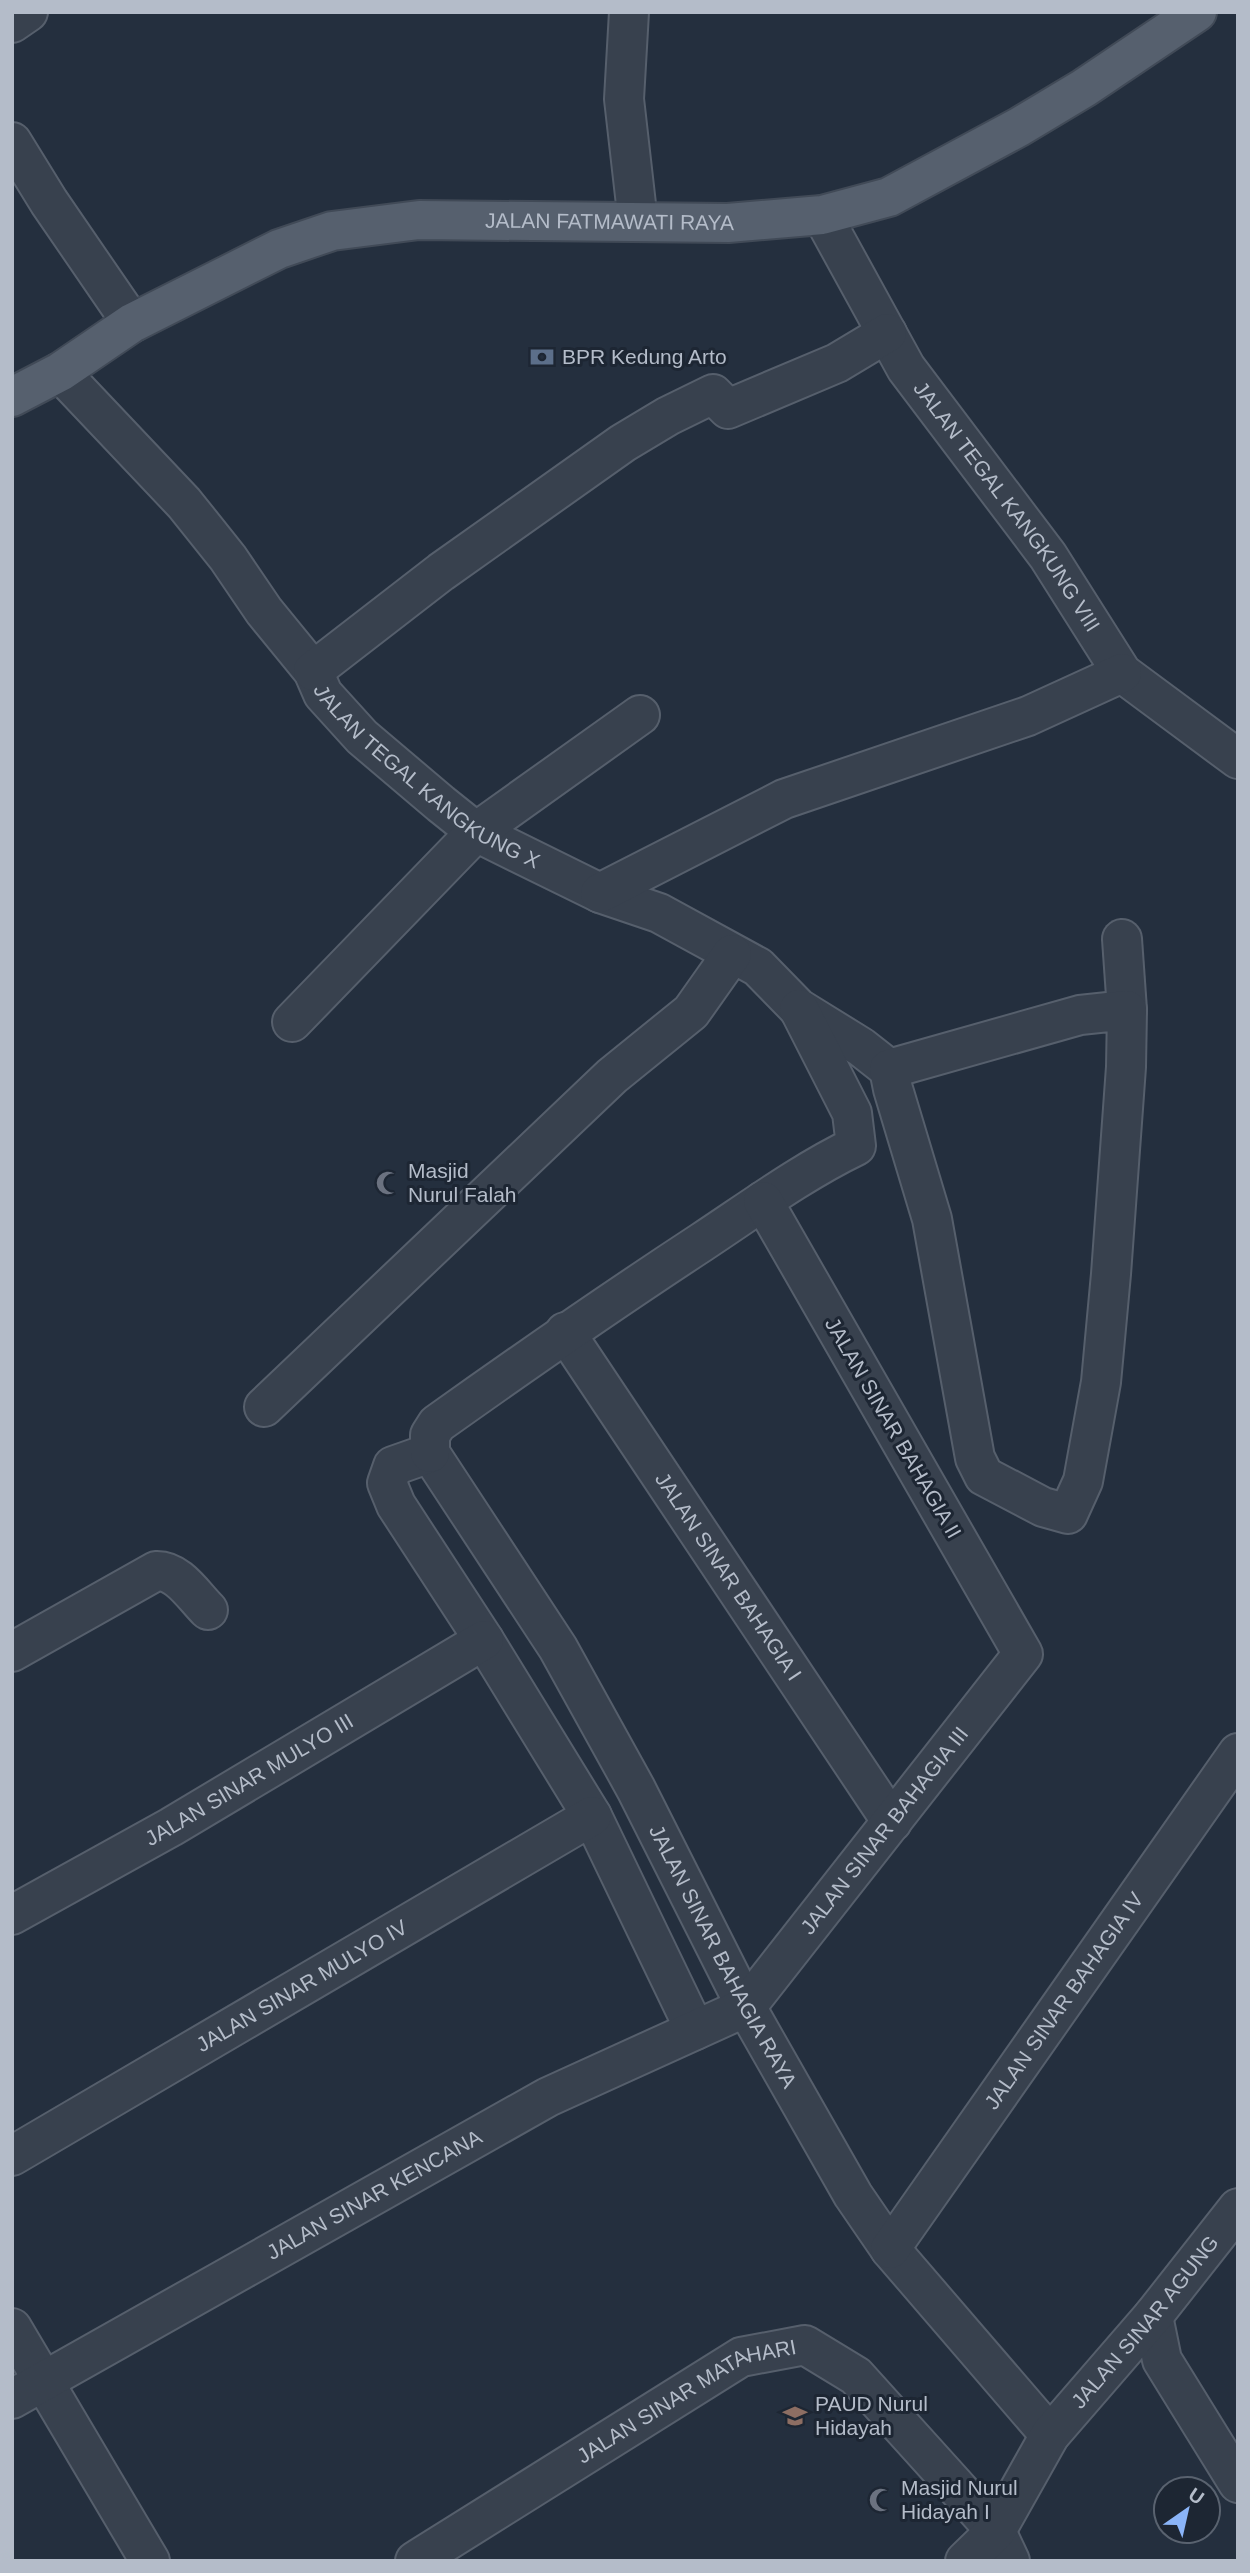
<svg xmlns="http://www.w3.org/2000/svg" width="1250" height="2573" font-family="Helvetica,sans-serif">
<rect width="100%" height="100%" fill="#242f3e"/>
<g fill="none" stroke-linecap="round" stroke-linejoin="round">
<!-- minor casing -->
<g stroke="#565f6c" stroke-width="42">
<g id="minor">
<path d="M629,12L624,99L638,222"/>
<path d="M12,23L28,12"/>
<path d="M12,142L49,202L132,323"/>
<path id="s1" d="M822,215L906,368L1048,556L1122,673L1238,759"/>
<path id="s2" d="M60,372L184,503L228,558L264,611L313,671L323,694L362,737L441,804L476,832L600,893L659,913L758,967L798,1008L861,1047L889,1069"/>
<path d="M313,671L441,572L623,443L668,416L713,394L728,409L837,363L887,333"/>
<path d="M600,893L784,799L1028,716L1122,673"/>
<path d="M1122,939L1127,1010"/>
<path d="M1127,1010L1126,1067L1111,1274L1101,1382L1083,1481L1068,1514L1043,1507L984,1476L975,1458L932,1219L893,1089L889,1069L1080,1015Z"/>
<path d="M292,1022L476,832L640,715"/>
<path id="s3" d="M565,1332L892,1822"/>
<path d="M264,1407L612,1076L691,1012L732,954"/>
<path id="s4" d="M430,1453L558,1648L636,1789L746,2007L853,2195L890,2249L1050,2435"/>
<path d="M430,1453L393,1466L387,1483L396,1505L484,1640L592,1816L695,2030"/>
<path d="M430,1453V1435L437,1424C524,1362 612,1301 702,1242C752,1209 802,1172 856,1146L852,1113L799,1009"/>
<path d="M12,1652L156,1571C178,1570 193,1595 208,1610"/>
<path id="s5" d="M12,1915L171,1827L484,1640"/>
<path id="s6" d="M12,2156L592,1816"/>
<path id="s7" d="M890,2249L1238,1753"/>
<path d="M1153,2316L1162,2360L1238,2483"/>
<path d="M12,2328L150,2561"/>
<path id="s8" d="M12,2399L548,2097L746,2007L1023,1654L763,1201"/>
<path id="s9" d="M415,2561L741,2357L805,2345L856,2376L996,2531L1010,2561"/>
<path id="s10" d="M965,2561L996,2531L1050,2435L1153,2316L1238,2208"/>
</g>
</g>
<!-- major casing -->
<g stroke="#414a57" stroke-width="42">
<g id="major">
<path id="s11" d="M12,397L60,372L132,323L279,249L332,231L419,220L728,223L822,215L889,197L1019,127L1084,88L1197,12"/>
</g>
</g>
<!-- minor -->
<use href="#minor" stroke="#38414e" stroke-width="38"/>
<!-- major -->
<use href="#major" stroke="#56606e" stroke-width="38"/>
</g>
<!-- icons -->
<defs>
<g id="bank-bare" transform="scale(1.89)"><path d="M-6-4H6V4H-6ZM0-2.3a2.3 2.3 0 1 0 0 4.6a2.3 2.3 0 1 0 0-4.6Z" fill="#5c6f8a" stroke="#1d2633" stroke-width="2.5" paint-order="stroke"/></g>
<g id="mosque-bare" transform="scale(1.89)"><path d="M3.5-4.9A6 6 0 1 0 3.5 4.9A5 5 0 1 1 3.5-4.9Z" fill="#6b7280" stroke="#1d2633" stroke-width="2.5" paint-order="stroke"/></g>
<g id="school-bare" transform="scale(1.89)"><path d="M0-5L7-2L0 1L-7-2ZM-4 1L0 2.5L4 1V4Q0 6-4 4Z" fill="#8d6e63" stroke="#1d2633" stroke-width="2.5" paint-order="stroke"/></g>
</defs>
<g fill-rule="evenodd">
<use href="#bank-bare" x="542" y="357"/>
<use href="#mosque-bare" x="388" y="1183"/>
<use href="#school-bare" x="795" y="2416"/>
<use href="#mosque-bare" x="881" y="2500"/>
</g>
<g text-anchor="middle" stroke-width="6" stroke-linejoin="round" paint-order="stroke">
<!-- street labels -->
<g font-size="21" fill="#b4bcc9" stroke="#1d2633">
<text dy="7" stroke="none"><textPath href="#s11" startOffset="640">JALAN FATMAWATI RAYA</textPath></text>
<text dy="7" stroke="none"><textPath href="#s1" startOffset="346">JALAN TEGAL KANGKUNG VIII</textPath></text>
<text dy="7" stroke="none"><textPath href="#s2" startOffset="551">JALAN TEGAL KANGKUNG X</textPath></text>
<text transform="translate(893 1428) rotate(60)" y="7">JALAN SINAR BAHAGIA II</text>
<text dy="7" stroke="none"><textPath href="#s3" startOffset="294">JALAN SINAR BAHAGIA I</textPath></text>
<text dy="7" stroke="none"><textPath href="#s5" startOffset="273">JALAN SINAR MULYO III</textPath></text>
<text dy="7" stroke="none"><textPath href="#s8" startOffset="1057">JALAN SINAR BAHAGIA III</textPath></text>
<text dy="7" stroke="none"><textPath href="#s4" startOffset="583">JALAN SINAR BAHAGIA RAYA</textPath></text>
<text dy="7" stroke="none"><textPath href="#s6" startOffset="336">JALAN SINAR MULYO IV</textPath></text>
<text dy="7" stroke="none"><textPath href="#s7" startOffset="303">JALAN SINAR BAHAGIA IV</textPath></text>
<text dy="7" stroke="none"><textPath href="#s8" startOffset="416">JALAN SINAR KENCANA</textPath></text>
<text dy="7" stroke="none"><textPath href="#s10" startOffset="301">JALAN SINAR AGUNG</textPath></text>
<text dy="7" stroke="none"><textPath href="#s9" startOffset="317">JALAN SINAR MATAHARI</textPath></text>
</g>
<!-- poi labels -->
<g font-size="21" fill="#b4bcc9" stroke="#1d2633" text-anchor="start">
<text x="562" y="364">BPR Kedung Arto</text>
<text x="408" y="1178">Masjid<tspan x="408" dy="24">Nurul Falah</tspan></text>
<text x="815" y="2411">PAUD Nurul<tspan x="815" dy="24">Hidayah</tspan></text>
<text x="901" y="2495">Masjid Nurul<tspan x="901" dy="24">Hidayah I</tspan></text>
</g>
</g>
<!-- border -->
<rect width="1250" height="2573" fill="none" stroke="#b4bcc9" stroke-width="28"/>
<!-- north arrow -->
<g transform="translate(1187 2510) rotate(34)"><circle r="33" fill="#1d2633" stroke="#59626f" stroke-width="2"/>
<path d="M0-5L12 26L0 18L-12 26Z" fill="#8ab4f8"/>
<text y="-10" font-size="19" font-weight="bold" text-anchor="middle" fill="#b4bcc9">U</text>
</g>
</svg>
